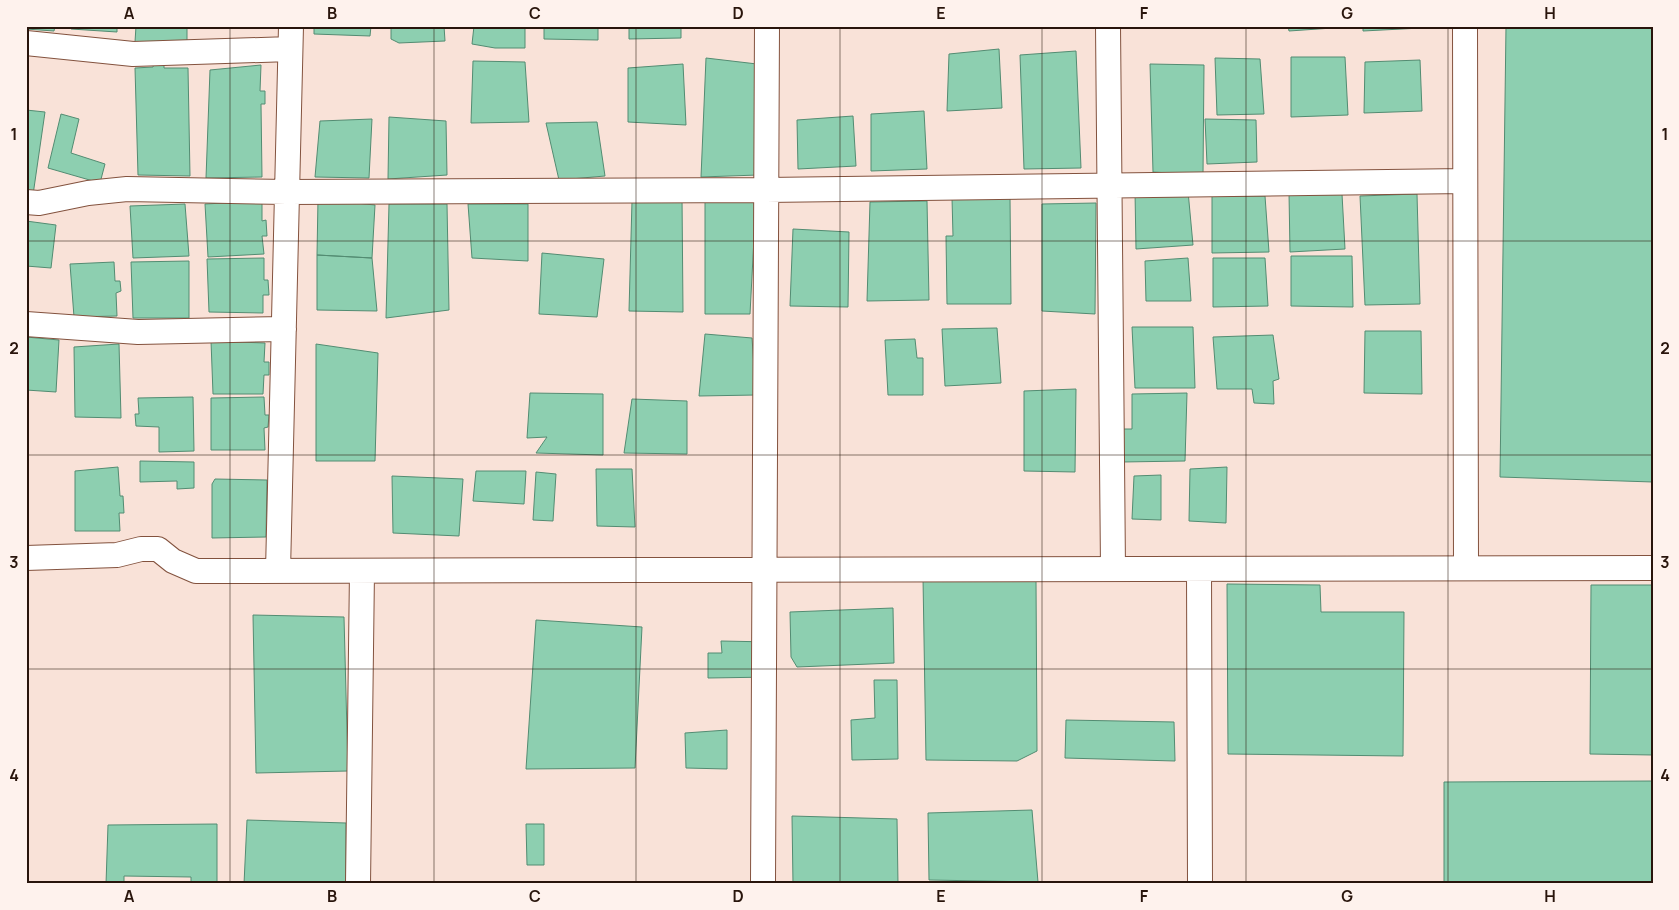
<svg xmlns="http://www.w3.org/2000/svg" width="1679" height="910" font-family="Manrope,sans-serif">
<rect width="100%" height="100%" fill="#f9e2d8"/>
<!-- building -->
<path fill="#8dcfb0" stroke="#538c72" d="M26,26H55L54,31L26,29Z
M72,26H117V32L71,29Z
M136,26H187V41L135,42Z
M314,26H371L370,36L314,34Z
M391,26H444L445,41L399,43L391,39Z
M474,26H525V48H495L472,44Z
M544,26H598V40L544,39Z
M629,26H681V38L629,39Z
M1288,26H1347V27L1289,31Z
M1363,26H1421V28L1363,31Z
M1506,26H1653V482L1500,477Z
M999,49L1002,108L947,111L949,54Z
M1076,51L1081,168L1024,169L1020,55Z
M1291,57H1345L1348,115L1291,117Z
M706,58L757,64L758,175L701,177Z
M1215,58L1260,59L1264,114L1217,115Z
M1420,60L1422,111L1364,113L1365,62Z
M473,61L525,62L529,122L471,123Z
M164,62V68H188L190,176L138,175L135,68L153,67L154,63Z
M683,64L686,125L628,122V68Z
M1150,64L1204,65L1203,175L1153,172Z
M261,65L260,91H265V104H261L262,177L206,178L210,70Z
M26,110L45,112L33,195L26,194Z
M924,111L927,169L871,171V114Z
M61,114L79,119L71,153L105,164L100,183L48,168Z
M853,116L856,166L798,169L797,120Z
M389,117L446,121L447,175L388,179Z
M372,119L369,178L315,177L320,121Z
M1205,119L1256,120L1257,162L1207,164Z
M597,122L605,176L559,180L546,123Z
M1188,191L1193,245L1136,249L1135,192Z
M1289,193L1342,194L1345,249L1290,252Z
M1417,194L1420,304L1365,305L1360,196Z
M682,196L683,312L629,311L632,201Z
M1212,196H1265L1269,252L1212,253Z
M1010,197L1011,304H947L946,236H953L952,198Z
M318,199L375,205L372,258L317,255Z
M756,200L750,314H705V202Z
M262,201V221L266,220L267,236H262L264,254L208,257L205,204Z
M927,201L929,300L867,301L870,202Z
M1096,203L1095,314L1042,311V204Z
M185,204L189,256L133,258L130,206Z
M389,204H447L449,310L386,318Z
M468,204H528V261L472,258Z
M26,221L56,225L51,268L26,266Z
M793,229L849,232L848,307L790,306Z
M542,253L604,259L597,317L539,314Z
M317,255L372,258L377,311L317,310Z
M1291,256H1352L1353,307L1291,306Z
M264,258V280H268L269,295H263V313L209,312L207,259Z
M1188,258L1191,301H1146L1145,261Z
M1213,258H1265L1268,306L1213,307Z
M189,261V318H133L131,262Z
M114,262L115,281H120L121,291L116,293L117,316L74,317L70,264Z
M1132,327H1193L1195,388H1135Z
M997,328L1001,383L945,386L942,329Z
M1365,331H1421L1422,394L1364,393Z
M705,334L752,338L756,395L699,396Z
M1273,335L1279,379L1273,381L1274,404L1254,403L1252,389H1217L1213,337Z
M26,337L59,340L56,392L26,390Z
M915,339L917,358H923V395H888L885,340Z
M211,341L265,343L264,362H269V375H264L263,394H213Z
M119,344L121,418L75,417L74,347Z
M316,344L378,353L375,461H316Z
M1076,389L1075,472L1024,471V391Z
M530,393L603,394V455L536,453L547,437L527,438Z
M1187,393L1185,461L1122,462L1121,429H1132V394Z
M193,397L194,451L159,452V427L136,426L135,414H139L138,398Z
M264,397L265,415H269L268,427L264,428L265,450H211V398Z
M632,399L687,401V454L624,453Z
M140,461L194,462V488L177,489V481L140,482Z
M118,467L120,496H123L124,513H119L120,531H75V471Z
M1227,467L1226,523L1189,521L1190,469Z
M596,469H632L635,527L597,526Z
M476,471H526L524,504L473,501Z
M536,472L556,474L553,521L533,520Z
M1161,475V520L1132,519L1134,476Z
M392,476L463,479L459,536L393,533Z
M215,479L267,480L266,537L212,538V484Z
M923,578L1036,580L1037,751L1017,761L926,760Z
M1227,584L1320,585L1321,612H1404L1403,756L1228,754Z
M1591,585H1653V755L1590,754Z
M893,608L894,663L797,667L791,657L790,612Z
M253,615L344,617L348,771L256,773Z
M536,620L642,627L635,768L526,769Z
M721,641L771,642L772,677L708,678V653H722Z
M874,680H897L898,759L852,760L851,720L875,718Z
M1066,720L1174,722L1175,761L1065,758Z
M727,730V769L686,768L685,733Z
M1653,781V884H1444V782Z
M1032,810L1038,882L929,880L928,813Z
M792,816L897,819L898,884H793Z
M247,820L346,823V884H244Z
M217,824V884H191V877L124,876V884H106L108,825Z
M526,824H544V865H527Z"/>
<g fill="none" stroke-linecap="round" stroke-linejoin="round">
<!-- minor casing -->
<g stroke="#83523e" stroke-width="26">
<path id="minor" d="M1108,26L1113,569
M1465,26L1466,568
M26,43L133,54L290,49
M26,202L39,203L88,193L127,189L287,192L766,190L1465,181
M26,324L138,332L284,329
M26,558L117,555L141,549H158L173,561L196,571L1653,568
M1199,569L1200,884
M278,571L291,26
M358,884L362,571
M763,884L767,26"/>
</g>
<!-- minor -->
<use href="#minor" stroke="#fff" stroke-width="24"/>
</g>
<!-- grid -->
<path fill="none" stroke="#29150c" stroke-width="1" stroke-opacity="0.55" d="M230,26V884M434,26V884M636,26V884M840,26V884M1042,26V884M1246,26V884M1448,26V884M26,241H1653M26,455H1653M26,669H1653"/>
<!-- border -->
<rect width="1679" height="910" fill="none" stroke="#fef2ed" stroke-width="55"/>
<rect x="28" y="28" width="1624" height="854" fill="none" stroke="#29150c" stroke-width="2"/>
<g font-size="16" text-anchor="middle" font-weight="bold" fill="#29150c">
<text x="129" y="19">A</text>
<text x="332" y="19">B</text>
<text x="535" y="19">C</text>
<text x="738" y="19">D</text>
<text x="941" y="19">E</text>
<text x="1144" y="19">F</text>
<text x="1347" y="19">G</text>
<text x="1550" y="19">H</text>
<text x="14" y="140">1</text>
<text x="1665" y="140">1</text>
<text x="14" y="354">2</text>
<text x="1665" y="354">2</text>
<text x="14" y="568">3</text>
<text x="1665" y="568">3</text>
<text x="14" y="781">4</text>
<text x="1665" y="781">4</text>
<text x="129" y="902">A</text>
<text x="332" y="902">B</text>
<text x="535" y="902">C</text>
<text x="738" y="902">D</text>
<text x="941" y="902">E</text>
<text x="1144" y="902">F</text>
<text x="1347" y="902">G</text>
<text x="1550" y="902">H</text>
</g>
</svg>
